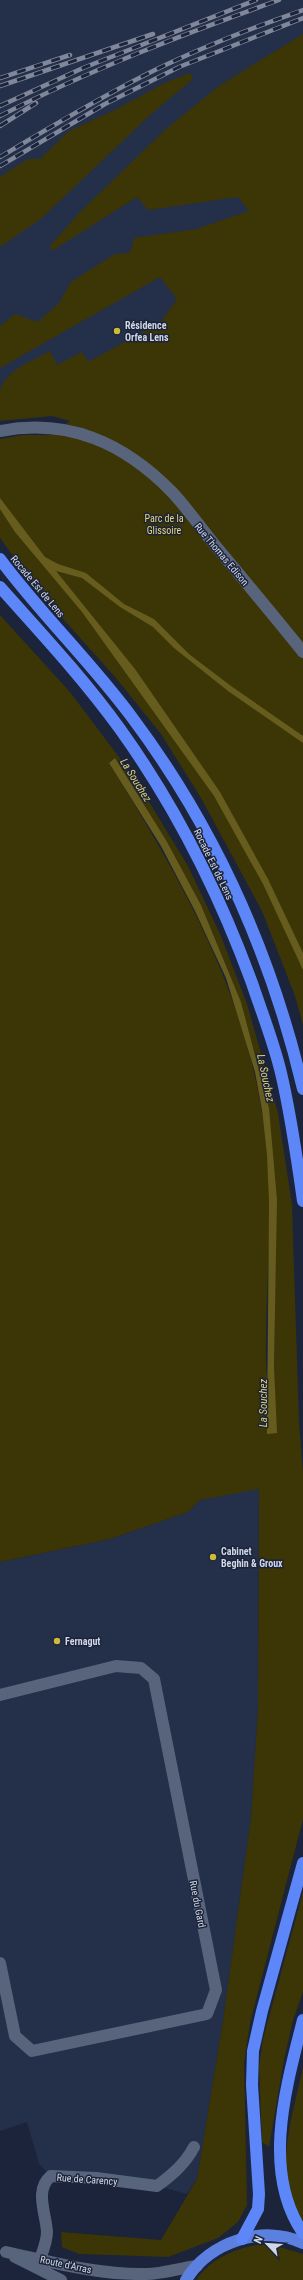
<svg xmlns="http://www.w3.org/2000/svg" width="303" height="2280" font-family="'Roboto Condensed',sans-serif">
<rect width="100%" height="100%" fill="#1b243a"/>
<!-- built -->
<path fill="#24304a" d="M0,0H303V277L0,414Z
M259,1488L258,1707L251,1817L223,2021L197,2179L187,2194L157,2186L51,2176L39,2164L27,2122L0,2131V1562L110,1539L188,1512L200,1500Z"/>
<!-- green -->
<path fill="#3c3505" fill-rule="evenodd" d="M303,34V1025L295,996L262,911L201,798L161,734L116,678L39,592L0,538V439L23,435H52L70,421L52,416L0,421C0,412 0,402 0,392C3,371 33,361 50,351L57,365L82,352L88,362L160,323L177,299L160,277L0,368V326L15,314L38,322L59,303L71,282L115,254L130,253L134,238L196,229L249,211L238,197L148,210L137,197L52,251L50,246L79,213L166,129L219,86Z
M190,73L193,79L150,115L42,218L0,247V177L28,159H40L69,131L115,110L165,83Z
M0,615L70,692L134,777L188,866L221,936L247,1004L278,1113L292,1205L299,1422L303,1473V1819L250,2023L244,2063L247,2205L238,2222L218,2238L168,2257L79,2254L62,2247L61,2232L161,2240L197,2179L223,2021L251,1817L258,1707L259,1489L200,1500L188,1512L110,1539L0,1562ZM115,758L166,840L201,905L241,1002L269,1108L276,1225L274,1366L276,1433C273,1410 267,1386 266,1363C265,1293 273,1223 267,1154C255,1008 185,885 109,763Z
M303,1892V1992L293,2020L284,2060L269,2147L262,2142L259,2067L263,2039Z
M303,2067V2222C270,2180 293,2115 303,2067Z
M256,2245H273L303,2254V2280H196C211,2259 232,2250 256,2245Z"/>
<!-- water -->
<path fill="#665c1d" d="M0,498L45,557L58,564L86,573L124,604L154,619L189,654L231,686L303,736V743L228,691L174,648L153,627L120,607L82,578L56,571L135,669L220,792L268,879L303,953V970L263,884L214,796L82,612L15,532L0,509Z
M115,758L166,840L201,905L241,1002L269,1108L277,1200L274,1366L277,1433L267,1434L269,1202L267,1155L262,1110L255,1072L226,978L195,911L161,846L109,763Z"/>
<g fill="none" stroke-linecap="round" stroke-linejoin="round">
<!-- minor -->
<path stroke="#58637c" stroke-width="12" d="M0,431C69,418 124,443 172,492C187,508 200,527 214,544C244,580 274,616 303,652
M0,1695L116,1666L141,1668L154,1679L216,1990L207,2014L32,2051L15,2036L0,1963
M40,2259C43,2251 47,2241 47,2232C46,2213 34,2190 51,2176L96,2178L157,2186C172,2175 185,2164 194,2147"/>
<!-- secondary -->
<path stroke="#58637c" stroke-width="12" d="M6,2252C52,2262 98,2275 146,2274C163,2274 180,2268 197,2266
M15,2257L61,2280"/>
<!-- trunk -->
<path stroke="#5c80e0" stroke-width="12" d="M186,2280C209,2242 263,2224 303,2243"/>
<!-- motorway -->
<path stroke="#5d87f9" stroke-width="12" d="M0,559C41,614 90,661 131,716C215,828 271,953 303,1089
M0,587C41,633 84,679 120,729C176,807 219,893 252,983C262,1013 274,1043 281,1073C291,1115 297,1158 303,1201
M303,2020C286,2087 261,2172 303,2233
M242,2239L258,2209L259,2194L252,2085L253,2051L262,2011L303,1863"/>
<!-- rail casing -->
<g stroke="#80879a" stroke-width="4.5">
<path id="rail" d="M0,78L70,55
M0,86L153,34
M0,106L83,68L256,0
M0,116C89,70 184,34 279,0
M0,126L36,103
M0,157C47,129 94,101 143,76C194,50 249,29 303,10
M0,166L105,104L179,67L303,18"/>
</g>
<!-- rail -->
<use href="#rail" stroke="#1b243a" stroke-width="3" stroke-dasharray="9" stroke-linecap="butt"/>
</g>
<!-- markers -->
<g fill="#ceb938" stroke="#1b243a" stroke-width="1.5">
<circle cx="117" cy="331" r="4"/>
<circle cx="213" cy="1557" r="4"/>
<circle cx="57" cy="1641" r="4"/>
</g>
<g text-anchor="middle" stroke-width="3" stroke-linejoin="round" paint-order="stroke">
<!-- poi labels -->
<g font-size="10" font-weight="bold" fill="#d1d7e6" stroke="#1b243a" text-anchor="start">
<text x="125" y="329">Résidence<tspan x="125" dy="12">Orfea Lens</tspan></text>
<text x="221" y="1555">Cabinet<tspan x="221" dy="12">Beghin &amp; Groux</tspan></text>
<text x="65" y="1645">Fernagut</text>
</g>
<!-- park labels -->
<g font-size="10" fill="#e7d77d" stroke="#1b243a">
<text x="164" y="522">Parc de la<tspan x="164" dy="12">Glissoire</tspan></text>
</g>
<!-- street labels -->
<g font-size="10" fill="#d1d7e6" stroke="#1b243a">
<text transform="translate(222 554) rotate(50)" y="4">Rue Thomas Edison</text>
<text transform="translate(38 586) rotate(50)" y="4">Rocade Est de Lens</text>
<text transform="translate(214 864) rotate(64)" y="4">Rocade Est de Lens</text>
<text transform="translate(198 1904) rotate(79)" y="4">Rue du Gard</text>
<text transform="translate(87 2179) rotate(4)" y="4">Rue de Carency</text>
<text transform="translate(66 2264) rotate(12)" y="4">Route d'Arras</text>
</g>
<!-- water labels -->
<g font-size="11" font-style="italic" fill="#ddcd73" stroke="#1b243a">
<text transform="translate(136 780) rotate(58)" y="4">La Souchez</text>
<text transform="translate(266 1078) rotate(78)" y="4">La Souchez</text>
<text transform="translate(263 1403) rotate(-90)" y="4">La Souchez</text>
</g>
</g>
<!-- north arrow -->
<g transform="translate(267 2244) rotate(295)" stroke="#1b243a" stroke-width="3" paint-order="stroke">
<path d="M0-3L7 15L0 10L-7 15Z" fill="#d1d7e6"/>
<text y="-6" font-size="11" font-weight="bold" text-anchor="middle" fill="#d1d7e6">N</text>
</g>
</svg>
